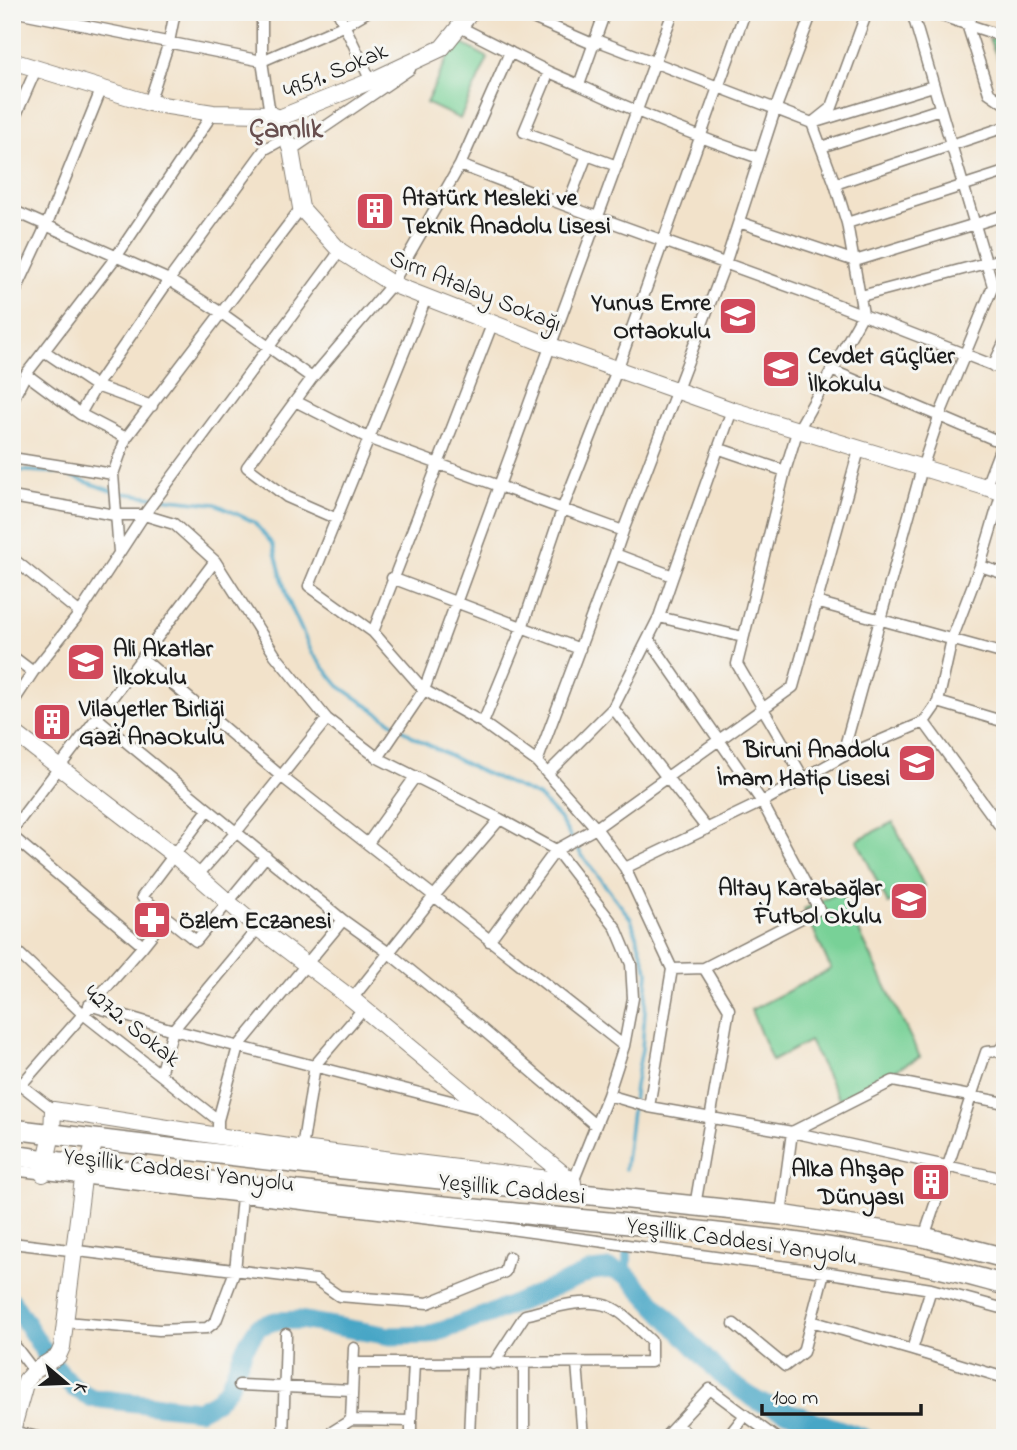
<svg xmlns="http://www.w3.org/2000/svg" width="1017" height="1450" font-family="'Indie Flower',sans-serif">
<rect width="100%" height="100%" fill="#f6f6f2"/>
<filter id="ink" filterUnits="userSpaceOnUse"><feTurbulence type="fractalNoise" baseFrequency=".0143" numOctaves="2"/><feDisplacementMap in="SourceGraphic" scale="14" xChannelSelector="R" yChannelSelector="G"/><feConvolveMatrix kernelMatrix="1 2 1 2 8 2 1 2 1" color-interpolation-filters="sRGB"/></filter>
<filter id="wash" filterUnits="userSpaceOnUse"><feTurbulence type="fractalNoise" baseFrequency=".00686" numOctaves="4" result="noise"/><feDisplacementMap in="SourceGraphic" scale="28" xChannelSelector="R" yChannelSelector="G"/><feGaussianBlur stdDeviation="1.57" result="paint"/><feColorMatrix in="noise" values="0 0 0 0 0 0 0 0 0 0 0 0 0 0 0 0 0 1.4 0 .05"/><feComposite in="paint" operator="in"/></filter>
<g filter="url(#wash)">
<rect width="100%" height="100%" fill="#f2e2ca"/>
<!-- green -->
<path fill="#78d197" stroke="#4a765a" stroke-width="2" d="M999,38L1005,40V74L989,39Z
M456,40L488,58L460,119L426,103Z
M893,822L924,886L888,904L857,840Z
M840,892L920,1057L839,1099L809,1041L772,1061L751,1010L831,969L804,909Z"/>
<g fill="none" stroke-linecap="round" stroke-linejoin="round">
<!-- stream -->
<path stroke="#47a6c6" stroke-width="3.5" d="M12,470L62,473L114,492L153,497
M161,498L216,504L254,522L273,545L288,600L312,653L339,686L415,738L476,769L538,796L559,818L581,854L631,919L648,972L642,1049L635,1086L625,1169"/>
<!-- canal -->
<path stroke="#47a6c6" stroke-width="10" d="M627,1252V1275"/>
<!-- river -->
<path stroke="#47a6c6" stroke-width="19" d="M12,1301L52,1364L74,1388L92,1398L199,1410L215,1402L229,1387L245,1347L258,1327L275,1321L300,1320L390,1336L429,1335L500,1310L592,1271L610,1269L627,1275L725,1379L759,1402L865,1438"/>
</g>
</g>
<g filter="url(#ink)">
<g fill="none" stroke-linecap="round" stroke-linejoin="round">
<!-- street casing -->
<g stroke="#877f73" stroke-width="13">
<path id="street" d="M17,12L262,61L345,25L367,12
M244,12L263,16L270,12
M262,12V61L270,114
M338,12L371,81
M519,12L595,45
M605,12L579,85C638,113 697,137 759,158
M930,12L1005,37
M974,12L967,24L989,93L1005,104
M458,26L549,72L579,85
M596,40L812,123L933,86
M549,72L524,132L587,155
M149,103L169,42L175,12
M12,124L37,67
M821,147L940,109
M291,150L410,69
M460,165L567,206L807,293L1005,370
M835,184L1005,127
M567,206L587,155L617,166
M12,210L169,280L220,312L312,378
M739,222L855,261L1005,215
M847,223L1005,172
M861,296L1005,258
M426,298L309,586L373,632L424,690L483,723L537,762L596,828L625,868L762,802L842,757L922,468L939,417L993,286L912,12
M12,299L46,226L101,90
M44,351L116,257L213,113
M993,366L1005,341
M831,370L1005,444
M26,374L80,414L126,438
M12,401L26,374L44,351L96,386L169,280L265,149L287,137
M297,402L370,439L623,531L615,554L673,576L732,410
M80,414L96,386L152,406
M720,449L785,471
M12,458L113,474L119,552
M113,474L126,438L301,208
M986,486L1004,439
M12,497L115,515H144L174,524L215,561L12,830
M337,519L287,497L247,467L312,378L392,284L460,165L510,52
M623,531L725,264L775,110L812,12
M12,558L80,613
M215,561L275,655L327,719L378,758L500,819L556,850L616,928L631,964L633,998L624,1046L608,1095L573,1182
M980,566L1005,574
M392,578L580,649
M816,602L1005,654
M659,617L743,637
M373,632L493,322
M649,639L762,802L819,909L704,968
M12,656L33,672L12,704
M143,659L282,777L434,896L500,819
M33,672L80,613L144,515L340,251
M938,702L1005,722
M613,708L707,829
M97,718L343,920L389,953L469,1018L595,1125
M924,722L1005,833
M483,723L522,628L562,510L617,370L745,12
M842,757L924,722L938,702L952,639L980,566L1002,492
M378,758L424,690L673,12
M537,762L615,554
M548,773L613,708L659,617L673,576
M804,779L737,664L785,471L797,432L863,314L847,223L835,184L812,123L832,107L867,12
M12,836L143,946L166,917L196,941L266,856
M368,843L415,777
M625,868L672,969L649,1107
M198,875L237,831L327,719
M166,917L142,897L208,810
M489,941L556,850L596,828L793,687L859,450
M12,947L82,1013L218,1120V1137
M672,969L704,968L729,1009L695,1206
M352,999L434,896L624,1046
M89,1005L173,1030L482,1109
M160,1074L173,1030L258,928
M12,1077L21,1085L143,946
M21,1085L53,1110
M608,1095L649,1107L792,1132L1005,1179
M218,1120L238,1047L343,920
M302,1149L315,1065L363,1009
M12,1170L481,1225L824,1272L931,1289L1005,1309
M781,1215L792,1132L893,1081L1005,1103
M924,1237L986,1052L998,1051L1005,1044
M12,1243L316,1280L339,1296L428,1303L505,1272L509,1257
M931,1289L912,1350L1005,1378
M811,1321L912,1350
M65,1322L159,1330L207,1328L216,1321L235,1271L242,1197
M734,1324L785,1366L803,1352L824,1272
M12,1342L34,1371
M353,1363H414
M577,1363L583,1438
M524,1364V1438
M239,1385L352,1390
M351,1420L354,1348
M677,1424L691,1438
M12,1431L42,1438
M283,1438L286,1334
M322,1438L351,1420L411,1421L414,1363L651,1362V1341C639,1330 624,1312 608,1306C581,1297 551,1309 525,1315L493,1364
M411,1438V1421
M469,1438L472,1364
M664,1438L710,1389L776,1438
M727,1438L745,1415"/>
</g>
<!-- secondary casing -->
<g stroke="#877f73" stroke-width="18">
<path id="secondary" d="M12,61L149,103L213,113L270,114L279,118L291,150L301,208L340,251L392,284L551,346L732,410L1005,493
M279,118L371,81L442,48L471,12
M12,731L174,855L258,928L352,999L573,1182V1194
M43,1174L52,1134L53,1110L302,1149L573,1182
M12,1431L26,1380L34,1371L58,1356L62,1347L83,1179L95,1141"/>
</g>
<!-- highway casing -->
<g stroke="#877f73" stroke-width="22">
<path id="highway" d="M12,1129L326,1167L781,1215L924,1237L1005,1258
M12,1155C192,1182 374,1199 555,1217C706,1231 858,1243 1005,1285"/>
</g>
<!-- street -->
<use href="#street" stroke="#fff" stroke-width="10"/>
<!-- secondary -->
<use href="#secondary" stroke="#fff" stroke-width="16"/>
<!-- highway -->
<use href="#highway" stroke="#fff" stroke-width="19"/>
</g>
</g>
<!-- icons -->
<defs>
<g id="building-square" transform="scale(2.0125)"><rect x="-9" y="-9" width="18" height="18" rx="4" fill="#d1495b" stroke="#f6f6f2"/><path d="M-4-6H4V6H1V3H-1V6H-4ZM-2.5-4.3h1.7v1.8h-1.7ZM.8-4.3h1.7v1.8H.8ZM-2.5-1h1.7V.8h-1.7ZM.8-1h1.7V.8H.8Z" fill="#fff"/></g>
<g id="school-square" transform="scale(2.0125)"><rect x="-9" y="-9" width="18" height="18" rx="4" fill="#d1495b" stroke="#f6f6f2"/><path d="M0-5L7-2L0 1L-7-2ZM-4 1L0 2.5L4 1V4Q0 6-4 4Z" fill="#fff"/></g>
<g id="pharmacy-square" transform="scale(2.0125)"><rect x="-9" y="-9" width="18" height="18" rx="4" fill="#d1495b" stroke="#f6f6f2"/><path d="M-2-6h4v4h4v4h-4v4h-4v-4h-4v-4h4Z" fill="#fff"/></g>
</defs>
<g fill-rule="evenodd">
<use href="#building-square" x="375" y="211"/>
<use href="#school-square" x="738" y="316"/>
<use href="#school-square" x="781" y="369"/>
<use href="#school-square" x="86" y="662"/>
<use href="#building-square" x="52" y="722"/>
<use href="#school-square" x="917" y="763"/>
<use href="#school-square" x="909" y="901"/>
<use href="#pharmacy-square" x="152" y="920"/>
<use href="#building-square" x="931" y="1182"/>
</g>
<g text-anchor="middle" stroke-width="6" stroke-linejoin="round" paint-order="stroke">
<!-- street labels -->
<g font-size="24" fill="#1c1c1c" stroke="#f6f6f2">
<text transform="translate(335 70) rotate(-23)" y="8">4951. Sokak</text>
<text transform="translate(476 290) rotate(22)" y="8">Sırrı Atalay Sokağı</text>
<text transform="translate(133 1025) rotate(39)" y="8">4272. Sokak</text>
<text transform="translate(179 1169) rotate(7)" y="8">Yeşillik Caddesi Yanyolu</text>
<text transform="translate(512 1188) rotate(6)" y="8">Yeşillik Caddesi</text>
<text transform="translate(742 1240) rotate(8)" y="8">Yeşillik Caddesi Yanyolu</text>
</g>
<!-- poi labels -->
<g font-size="24" font-weight="bold" fill="#1c1c1c" stroke="#f6f6f2" text-anchor="start">
<text x="402" y="205">Atatürk Mesleki ve<tspan x="402" dy="28">Teknik Anadolu Lisesi</tspan></text>
<text x="711" y="310" text-anchor="end">Yunus Emre<tspan x="711" dy="28">Ortaokulu</tspan></text>
<text x="808" y="363">Cevdet Güçlüer<tspan x="808" dy="28">İlkokulu</tspan></text>
<text x="113" y="656">Ali Akatlar<tspan x="113" dy="28">İlkokulu</tspan></text>
<text x="79" y="716">Vilayetler Birliği<tspan x="79" dy="28">Gazi AnaOkulu</tspan></text>
<text x="890" y="757" text-anchor="end">Biruni Anadolu<tspan x="890" dy="28">İmam Hatip Lisesi</tspan></text>
<text x="882" y="895" text-anchor="end">Altay Karabağlar<tspan x="882" dy="28">Futbol Okulu</tspan></text>
<text x="179" y="928">Özlem Eczanesi</text>
<text x="904" y="1176" text-anchor="end">Alka Ahşap<tspan x="904" dy="28">Dünyası</tspan></text>
</g>
<!-- quarter labels -->
<g font-size="28" font-weight="bold" fill="#684f4e" stroke="#f6f6f2">
<text x="286" y="137">Çamlık</text>
</g>
</g>
<!-- margin -->
<rect width="1017" height="1450" fill="none" stroke="#f6f6f2" stroke-width="42"/>
<!-- north arrow -->
<g transform="translate(66 1383) rotate(109)" stroke="#f6f6f2" stroke-width="5" paint-order="stroke">
<path d="M0-5L12 26L0 18L-12 26Z" fill="#1c1c1c"/>
<text y="-10" font-size="19" font-weight="bold" text-anchor="middle" fill="#1c1c1c">K</text>
</g>
<!-- scale -->
<path d="M762 1404v10h159v-10" fill="none" stroke="#1c1c1c" stroke-width="3.5"/>
<text x="772" y="1404" font-size="21" fill="#1c1c1c" stroke="#f6f6f2" stroke-width="5" paint-order="stroke">100 m</text>
</svg>
